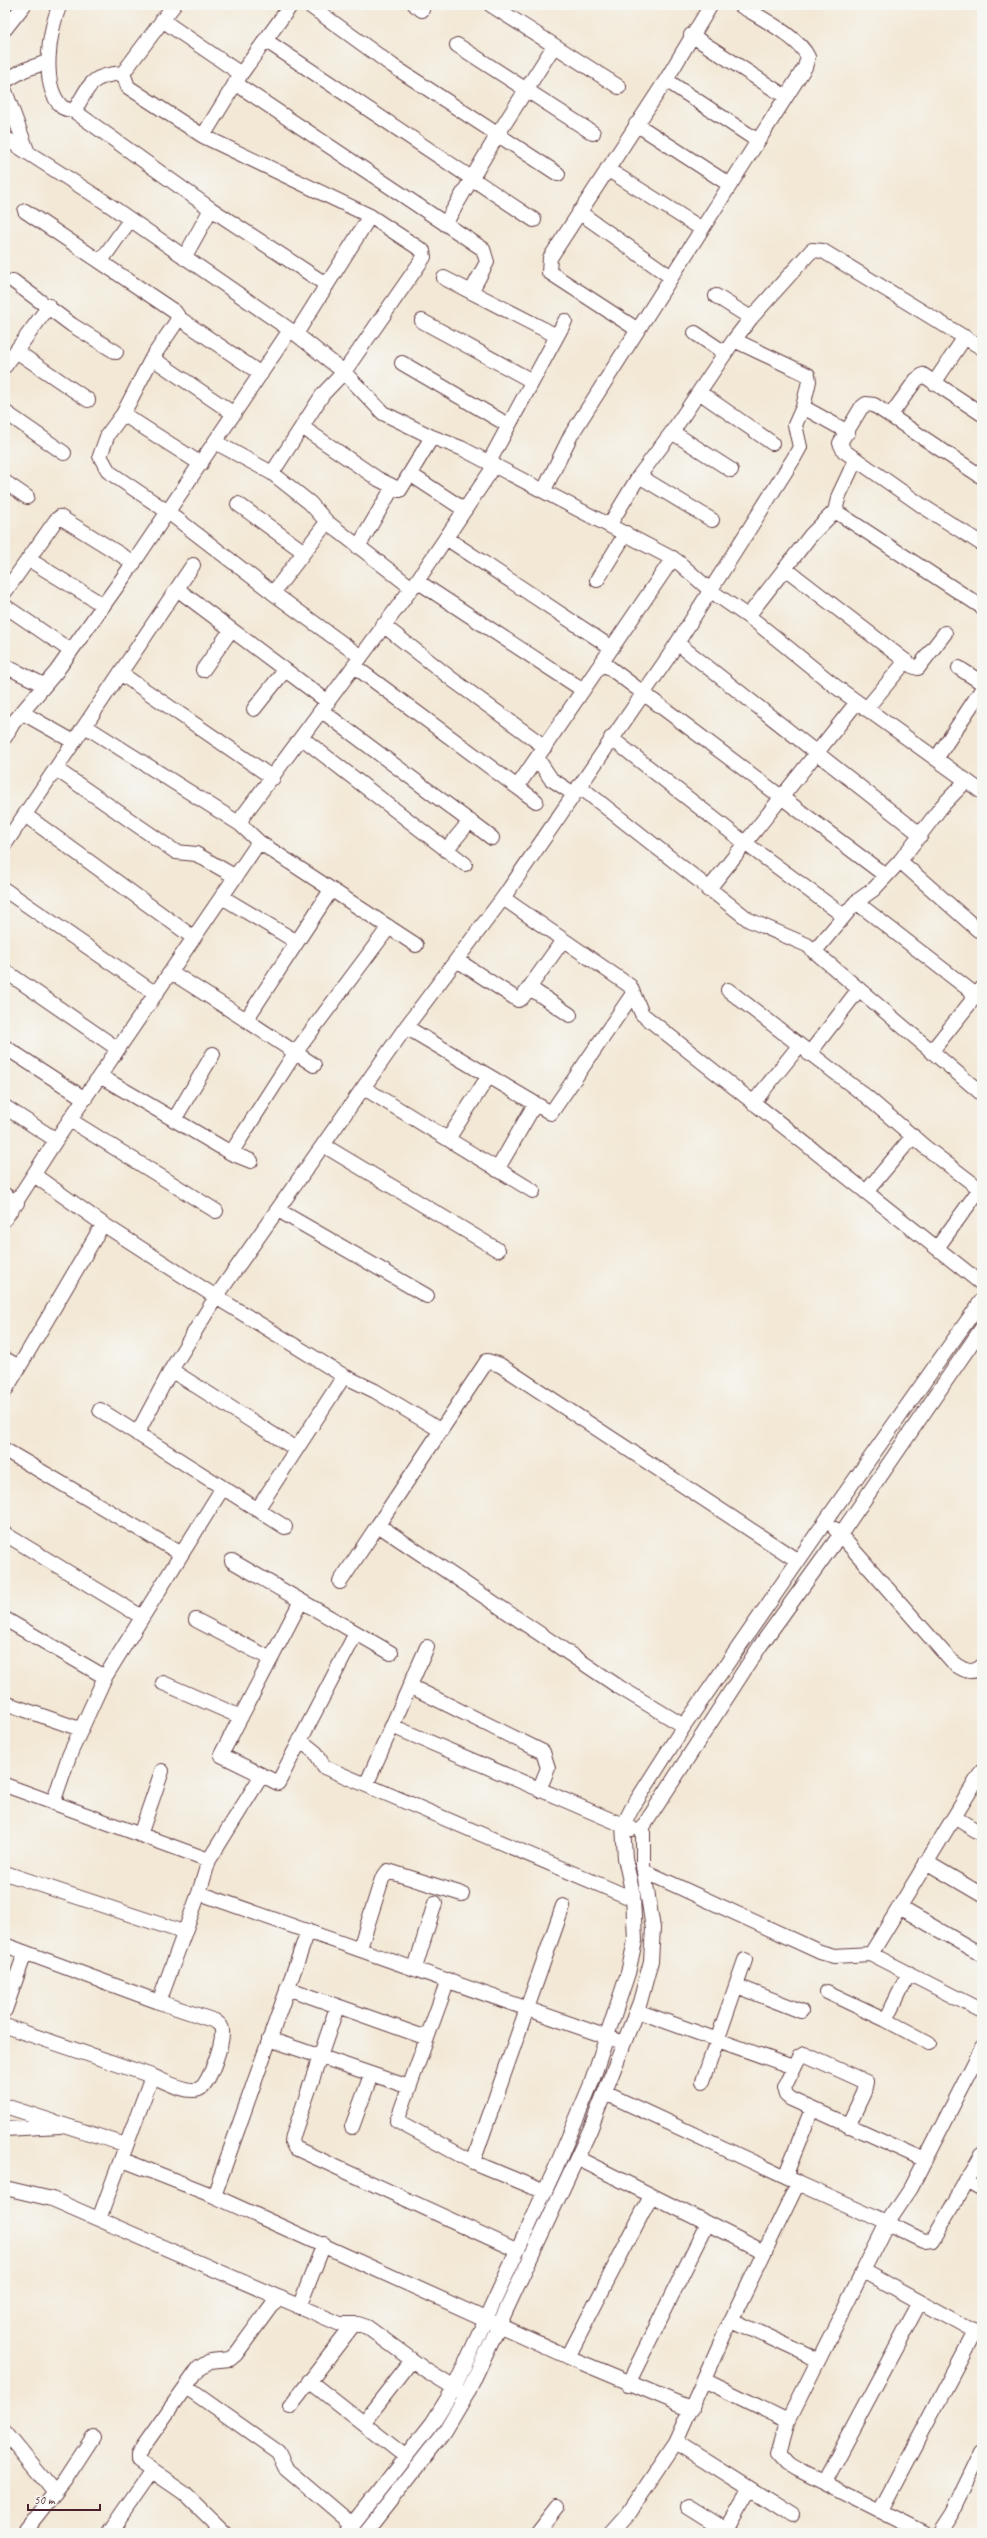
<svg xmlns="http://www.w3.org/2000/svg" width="987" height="2538" font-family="Caveat,sans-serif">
<rect width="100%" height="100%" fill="#f6f6f2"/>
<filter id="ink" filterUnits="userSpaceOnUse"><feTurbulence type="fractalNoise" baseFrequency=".025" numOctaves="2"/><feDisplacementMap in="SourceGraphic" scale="8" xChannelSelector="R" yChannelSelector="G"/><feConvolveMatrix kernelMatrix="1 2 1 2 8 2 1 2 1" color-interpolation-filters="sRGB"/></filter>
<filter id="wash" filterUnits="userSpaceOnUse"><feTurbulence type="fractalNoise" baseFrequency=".012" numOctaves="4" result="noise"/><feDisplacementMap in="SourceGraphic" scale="16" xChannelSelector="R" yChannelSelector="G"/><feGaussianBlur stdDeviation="0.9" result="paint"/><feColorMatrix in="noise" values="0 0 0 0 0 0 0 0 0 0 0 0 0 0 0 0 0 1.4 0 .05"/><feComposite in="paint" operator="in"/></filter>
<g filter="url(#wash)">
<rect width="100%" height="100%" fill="#f3e8d5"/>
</g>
<g filter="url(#ink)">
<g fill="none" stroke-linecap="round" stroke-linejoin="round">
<!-- minor casing -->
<g stroke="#633d44" stroke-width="16">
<path id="minor" d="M60,5C49,29 40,86 62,107C65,109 70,110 74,111
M174,5L123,73C89,76 91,84 74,111L211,209L327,285
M309,5L393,66L558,174
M415,5L422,10
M491,5L619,87
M162,20L241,74
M5,29L24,5
M691,35L786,97
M265,40L534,220
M457,45L593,133
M123,73L128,87L203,136
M666,80L758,141
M5,81L24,70L47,62
M235,83L483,249L487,262L471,292
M5,91L28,153
M636,124L730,185
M5,138L105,202L296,334L344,372L383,413L432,437L461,448L677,561L711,591L756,622L835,686L982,792
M607,169L702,229
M25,211L175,312L179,318
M579,212L671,277
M445,224L498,134L554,46
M184,258L211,209
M101,261L130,220
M444,278L557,336
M13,281L72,325L116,352
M716,296L751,318
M422,321L532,381
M638,330L549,272L550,258L666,80L711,5
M695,333L725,353
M296,334L370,216
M16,351L88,400
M152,358L179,318L261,374
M402,363L508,425
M5,366L49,306
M934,383L965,337
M699,392L772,443
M803,407L848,432
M5,412L64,453
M123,414L152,358L234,414
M890,416L916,380L923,375L982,414
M302,427L378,479L400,490L432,437
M672,432L731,470
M215,442L272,473L323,394L344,372L424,257L423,251L370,216L203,136L241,74L291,5
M489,462L565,321
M201,464L123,414L108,434L100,456L109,472L168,512L273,593
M272,473L310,503L327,522L412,588
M410,474L465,510
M639,476L712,520
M982,477L874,405L866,404L861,408L840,443L844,451L921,505L982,544
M5,482L27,497
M544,490L571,435L805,67L808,57C799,37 759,17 740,5
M238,504L304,552
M835,511L982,607
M327,522L273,593L361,657
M610,524L639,476L672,432L734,340L751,318L812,250L823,251L982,348
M446,538L612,648
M358,547L393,487
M28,559L103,605
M786,569L912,666L918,668L945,633
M597,580L626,533
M417,581L583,690
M177,589L328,702
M5,592L56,520L60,517L134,563
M5,606L71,651
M748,616L811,535L835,511L839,495L856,459
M383,625L453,680L545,747
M677,643L921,835
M602,662L886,876
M5,666L44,685
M354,666L536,801
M959,668L982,683
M203,670L231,630
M120,673L273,778
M254,709L285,670
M866,709L906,661
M322,711L492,838
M23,713L74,742
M85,726L240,824
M5,737L13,723L56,672L132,565L290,330
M302,738L465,864
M611,738L745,843L844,916
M537,758L551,779L574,794
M936,759L982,689
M56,769L176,852L196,854L236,877
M579,786L749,920L807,945L982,1094
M517,787L673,558
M25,815L194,938
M5,844L193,565
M446,850L470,821
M900,861L978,930L982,926
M5,890L156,994
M708,890L857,702
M222,897L297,942
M503,898L630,986L642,1014L982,1284
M856,902L976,995
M416,945L259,842L240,824L243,816L417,581L495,465
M814,952L856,902L874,889L900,861L942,806L966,781
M457,960L518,1000L522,998L563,940
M5,971L118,1049
M171,972L246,1020L331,890
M530,988L570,1015
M728,990L867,1097L925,1147L980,1189
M246,1020L314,1065
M406,1027L551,1113L632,995
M5,1047L85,1099
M931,1052L982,988
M809,1054L859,989
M100,1076L231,1153L251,1161
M364,1088L533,1191
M753,1103L799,1046
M5,1107L56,1140L5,1219
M70,1120L216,1211
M174,1120L213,1054
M448,1139L488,1077
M56,1140L259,842
M323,1145L498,1250
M231,1153L295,1053L389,927
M497,1170L535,1104
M34,1175L103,1224L216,1297L344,1376L375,1391L440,1430
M866,1192L913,1136
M5,1195L17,1203
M278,1210L427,1296
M937,1248L982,1186
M5,1359L19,1367
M171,1370L296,1449
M5,1391L103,1224
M100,1410L285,1527
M137,1434L171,1370L216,1297L406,1027L503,898L669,656L794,458L800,447L795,425L803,407L809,381L808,375L734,340
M5,1450L180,1553
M257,1510L344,1376
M378,1525L487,1361L500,1365L798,1561
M835,1529L952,1662C961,1669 972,1676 982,1666
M5,1534L142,1617
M232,1561L391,1653
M340,1582L378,1525L619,1687L684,1726
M301,1601L221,1755L278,1783L356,1633
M5,1619L105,1677
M196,1620L271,1659
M163,1683L241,1717
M410,1686L543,1752L548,1768L539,1790
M5,1703L80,1729
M392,1726L632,1829
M300,1740L316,1753L324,1767L633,1899
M5,1785L209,1860L199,1893L616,2040
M366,1785L427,1647
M53,1803L69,1756L105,1677L222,1489
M954,1817L982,1834
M140,1835L162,1771
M209,1860L262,1775
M926,1862L982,1895
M644,1871L820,1952L834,1956L871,1954L982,2011
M5,1873L183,1932
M899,1907L982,1955
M5,1945L159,2002
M360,1948L382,1879L388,1871L462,1894
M871,1954L982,1771
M415,1968L435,1903
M448,1980L397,2121L473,2162L545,2192
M737,1986L801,2011
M287,1988L427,2038
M827,1992L886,2020L909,1973
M337,2007L293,2136L292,2142L295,2148L516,2250
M5,2010L25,1953
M637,2011L793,2067
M886,2020L929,2043
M5,2026L152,2076
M269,2039L409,2087
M703,2081L745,1960
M605,2093L798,2183L723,2337L676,2442L627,2515L611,2533
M5,2106L126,2145
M848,2126L864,2092L866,2082L804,2054L799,2057L784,2088L786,2095L791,2099L925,2160
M352,2127L371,2075
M5,2129L60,2126
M577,2158L764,2252
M123,2160L214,2196L580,2362L692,2409
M473,2162L563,1906
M788,2178V2169L812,2109
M966,2181L982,2190
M798,2183L887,2223L911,2187L982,2048
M5,2188L52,2199L340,2324H358L367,2327L427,2371L461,2392
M214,2196L308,1931
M99,2219L152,2076C164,2081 187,2094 199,2089C210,2084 223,2042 222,2031C222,2026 219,2024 215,2021L159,2002L199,1893
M864,2271L982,2336
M299,2307L324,2244
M732,2320L818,2360
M568,2357L651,2196
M704,2380L788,2421
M309,2381L406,2457
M628,2384L707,2224
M186,2387L278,2452L286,2468L353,2525
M290,2407L354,2324
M363,2423L412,2360
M5,2432L55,2493
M676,2442L792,2515
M152,2471L138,2461V2454L199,2368L210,2361L230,2359L236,2354L271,2306L281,2298
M824,2482L920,2302
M688,2506L731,2533
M881,2510L975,2332
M726,2530L749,2490
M23,2533L65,2480L93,2437
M109,2533L152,2471L184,2493L225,2533
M346,2533L433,2422L454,2388L556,2167L591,2084L628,1973L635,1941L633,1895L625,1858L623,1826L632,1808L684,1726L827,1519L982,1300
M365,2533L445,2431L467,2394L590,2130L640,2002L651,1961L653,1928L643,1866V1827L760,1646L840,1535L982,1328
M537,2533L558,2506
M924,2533L797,2469L789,2464L779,2453L788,2421L887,2223L924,2241L933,2240L982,2154
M939,2533L952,2513L982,2451"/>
</g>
<!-- minor -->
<use href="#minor" stroke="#fff" stroke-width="14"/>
</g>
</g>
<!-- margin -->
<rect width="987" height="2538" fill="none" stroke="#f6f6f2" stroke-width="20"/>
<!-- scale -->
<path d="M28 2504v6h72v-6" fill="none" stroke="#4a1f2b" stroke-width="2"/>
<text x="34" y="2504" font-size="12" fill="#4a1f2b" stroke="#f6f6f2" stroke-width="3" paint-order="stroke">50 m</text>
</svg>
